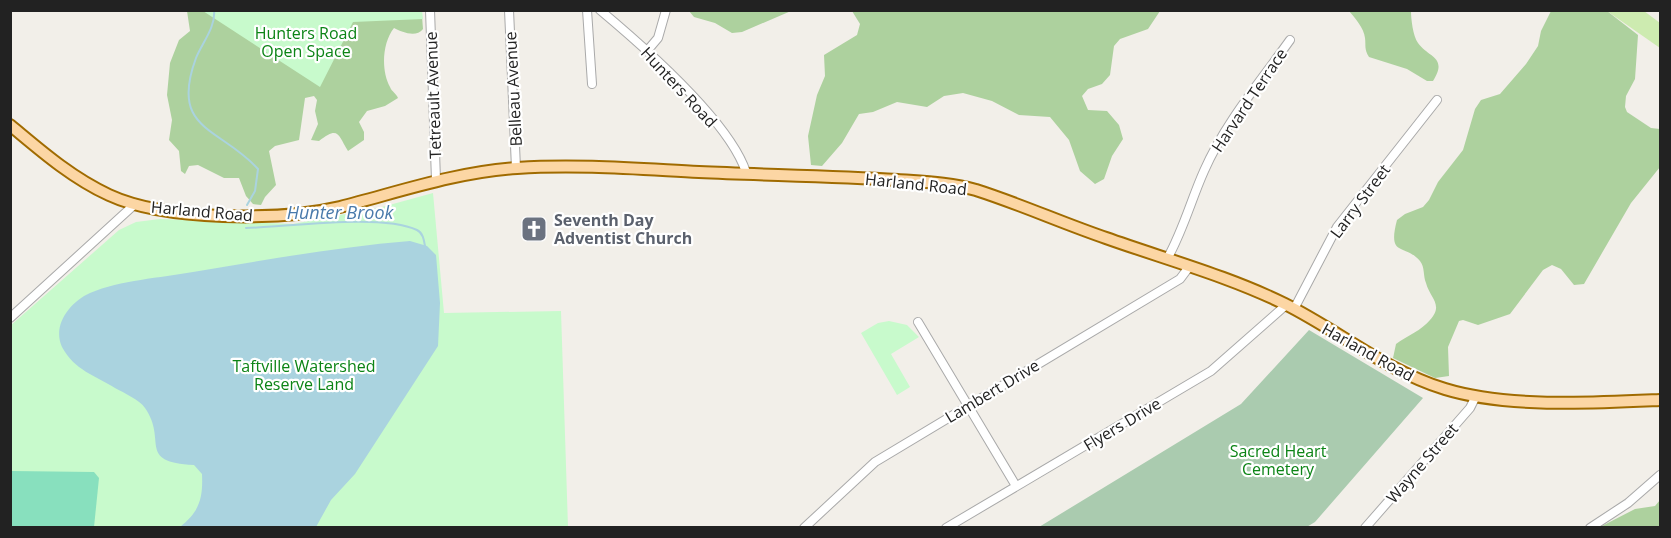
<svg xmlns="http://www.w3.org/2000/svg" width="1671" height="538" font-family="'Open Sans',sans-serif">
<rect width="100%" height="100%" fill="#f2efe9"/>
<!-- grass -->
<path fill="#cdebb0" d="M1607,11H1644L1660,23V48Z"/>
<!-- forest -->
<path fill="#add19e" d="M396,10L422,16L423,29C416,38 402,32 394,28C382,43 381,71 390,87C392,92 396,93 398,98L385,106L367,111L359,122L364,132V140L348,151C338,135 339,125 319,141L311,140L318,124L315,111L317,100L314,96L305,98L299,140L275,146L269,151L276,185L265,197L261,205L253,204L246,196L239,178H224L198,165L189,166L185,174L181,171L179,151L169,140L172,120L167,95L170,63L179,40L190,31L187,11Z
M689,11H791L742,32L732,33L715,23L694,17Z
M852,11H1160L1148,29L1120,39L1114,46L1110,75L1102,84L1088,89L1082,96L1088,110L1107,111L1119,125L1123,139L1112,156L1104,179L1095,184L1080,171L1069,140L1050,117L1019,115L992,101L963,93L944,96L927,107L897,102L873,112L859,114L842,143L822,166L811,165L808,136L817,95L825,76L824,55L857,35L860,24Z
M1349,11H1411C1411,19 1413,36 1418,43C1429,58 1448,57 1433,81H1427L1407,69L1369,57C1364,49 1366,46 1365,38C1364,28 1355,18 1349,11Z
M1551,11H1607L1638,35L1635,79L1626,96L1625,107L1627,112L1651,128L1660,129V167L1631,203L1584,284L1574,285L1561,269L1552,265L1543,270L1510,314L1478,325L1463,320L1459,321L1448,347L1449,376L1435,378L1393,358L1396,344C1407,336 1422,330 1430,320C1444,305 1430,298 1426,283C1423,276 1425,267 1420,261C1405,243 1387,258 1397,220L1405,214L1423,207L1429,200L1438,182L1463,150L1475,109L1481,100L1500,94L1526,64L1538,46L1541,31Z
M1660,500V527H1600L1635,509L1655,506Z"/>
<!-- cemetery -->
<path fill="#aacbaf" d="M1309,330L1423,398L1315,522L1305,528L1039,527L1241,404Z"/>
<!-- park -->
<path fill="#c8facc" d="M422,10L423,19L353,22L320,87L203,11Z
M433,193L444,313L561,311L568,527H11L10,326L119,230L136,222L160,219L293,224L382,207Z
M889,321L907,325L919,337L891,354L910,387L897,395L861,333L878,323Z"/>
<!-- pitch -->
<path fill="#88e0be" d="M11,471L94,472L99,478L94,527H11Z"/>
<!-- water -->
<path fill="#aad3df" d="M410,241L427,246L436,255L440,303L438,346L355,474L331,500L316,527H180C200,511 203,498 202,474L194,465C136,462 168,441 145,408C140,400 124,393 115,388C96,376 74,370 62,347C52,325 70,302 90,293C121,280 160,278 193,272C265,260 337,247 410,241Z"/>
<g fill="none" stroke-linecap="round" stroke-linejoin="round">
<!-- stream -->
<path stroke="#aad3df" stroke-width="2" d="M214,10C216,27 202,43 196,58C169,131 220,127 258,169L255,191L247,205
M246,228C287,227 382,213 417,230C423,233 424,240 425,246"/>
<!-- minor casing -->
<g stroke="#a9a9a9" stroke-width="10">
<path id="minor" d="M430,10L436,180
M509,10L516,168
M587,10L592,84
M600,10C643,46 729,121 746,172
M647,51L658,38L666,10
M1167,259C1183,231 1191,200 1204,171C1225,123 1260,82 1290,40
M1294,309L1337,227L1437,100
M10,318L135,204
M918,322L1016,486
M804,528L875,462L1180,279L1189,267
M946,528L1211,371L1286,305
M1365,528L1470,408L1476,396
M1590,528L1628,503L1660,475"/>
</g>
<!-- major casing -->
<g stroke="#a06b00" stroke-width="14">
<path id="major" d="M10,125C41,151 72,178 109,195C165,221 280,221 340,207C399,192 456,172 517,168C578,164 639,169 699,172C766,175 832,176 898,180C924,182 951,183 976,190C1020,204 1062,223 1106,238C1165,259 1228,276 1285,304C1339,331 1386,371 1445,389C1507,408 1595,403 1660,400"/>
</g>
<!-- minor -->
<use href="#minor" stroke="#fff" stroke-width="8"/>
<!-- major -->
<use href="#major" stroke="#fcd6a4" stroke-width="10"/>
</g>
<!-- icons -->
<defs>
<g id="church-square" transform="scale(1.35)"><rect x="-9" y="-9" width="18" height="18" rx="4" fill="#6b7280" stroke="#fff"/><path d="M-1.2-6h2.4v3.5h3.3v2.4h-3.3V6h-2.4V-.1h-3.3v-2.4h3.3Z" fill="#fff"/></g>
</defs>
<g fill-rule="evenodd">
<use href="#church-square" x="534" y="229"/>
</g>
<g text-anchor="middle" stroke-width="4.5" stroke-linejoin="round" paint-order="stroke">
<!-- park labels -->
<g font-size="16" fill="#0c8416" stroke="#fff">
<text x="306" y="39">Hunters Road<tspan x="306" dy="18">Open Space</tspan></text>
<text x="304" y="372">Taftville Watershed<tspan x="304" dy="18">Reserve Land</tspan></text>
<text x="1278" y="457">Sacred Heart<tspan x="1278" dy="18">Cemetery</tspan></text>
</g>
<!-- street labels -->
<g font-size="16" fill="#222" stroke="#fff">
<text transform="translate(679 87) rotate(47)" y="6">Hunters Road</text>
<text transform="translate(513 89) rotate(-93)" y="6">Belleau Avenue</text>
<text transform="translate(433 95) rotate(-92)" y="6">Tetreault Avenue</text>
<text transform="translate(1249 100) rotate(-56)" y="6">Harvard Terrace</text>
<text transform="translate(916 184) rotate(6)" y="6">Harland Road</text>
<text transform="translate(1360 201) rotate(-53)" y="6">Larry Street</text>
<text transform="translate(202 211) rotate(5)" y="6">Harland Road</text>
<text transform="translate(1368 352) rotate(29)" y="6">Harland Road</text>
<text transform="translate(992 391) rotate(-31)" y="6">Lambert Drive</text>
<text transform="translate(1122 424) rotate(-31)" y="6">Flyers Drive</text>
<text transform="translate(1422 463) rotate(-49)" y="6">Wayne Street</text>
</g>
<!-- worship labels -->
<g font-size="16" font-weight="bold" fill="#5b616d" stroke="#fff" text-anchor="start">
<text x="554" y="226">Seventh Day<tspan x="554" dy="18">Adventist Church</tspan></text>
</g>
<!-- water labels -->
<g font-size="18" font-style="italic" fill="#4a7aab" stroke="#fff">
<text x="340" y="219">Hunter Brook</text>
</g>
</g>
<!-- border -->
<rect width="1671" height="538" fill="none" stroke="#222222" stroke-width="24"/>
</svg>
